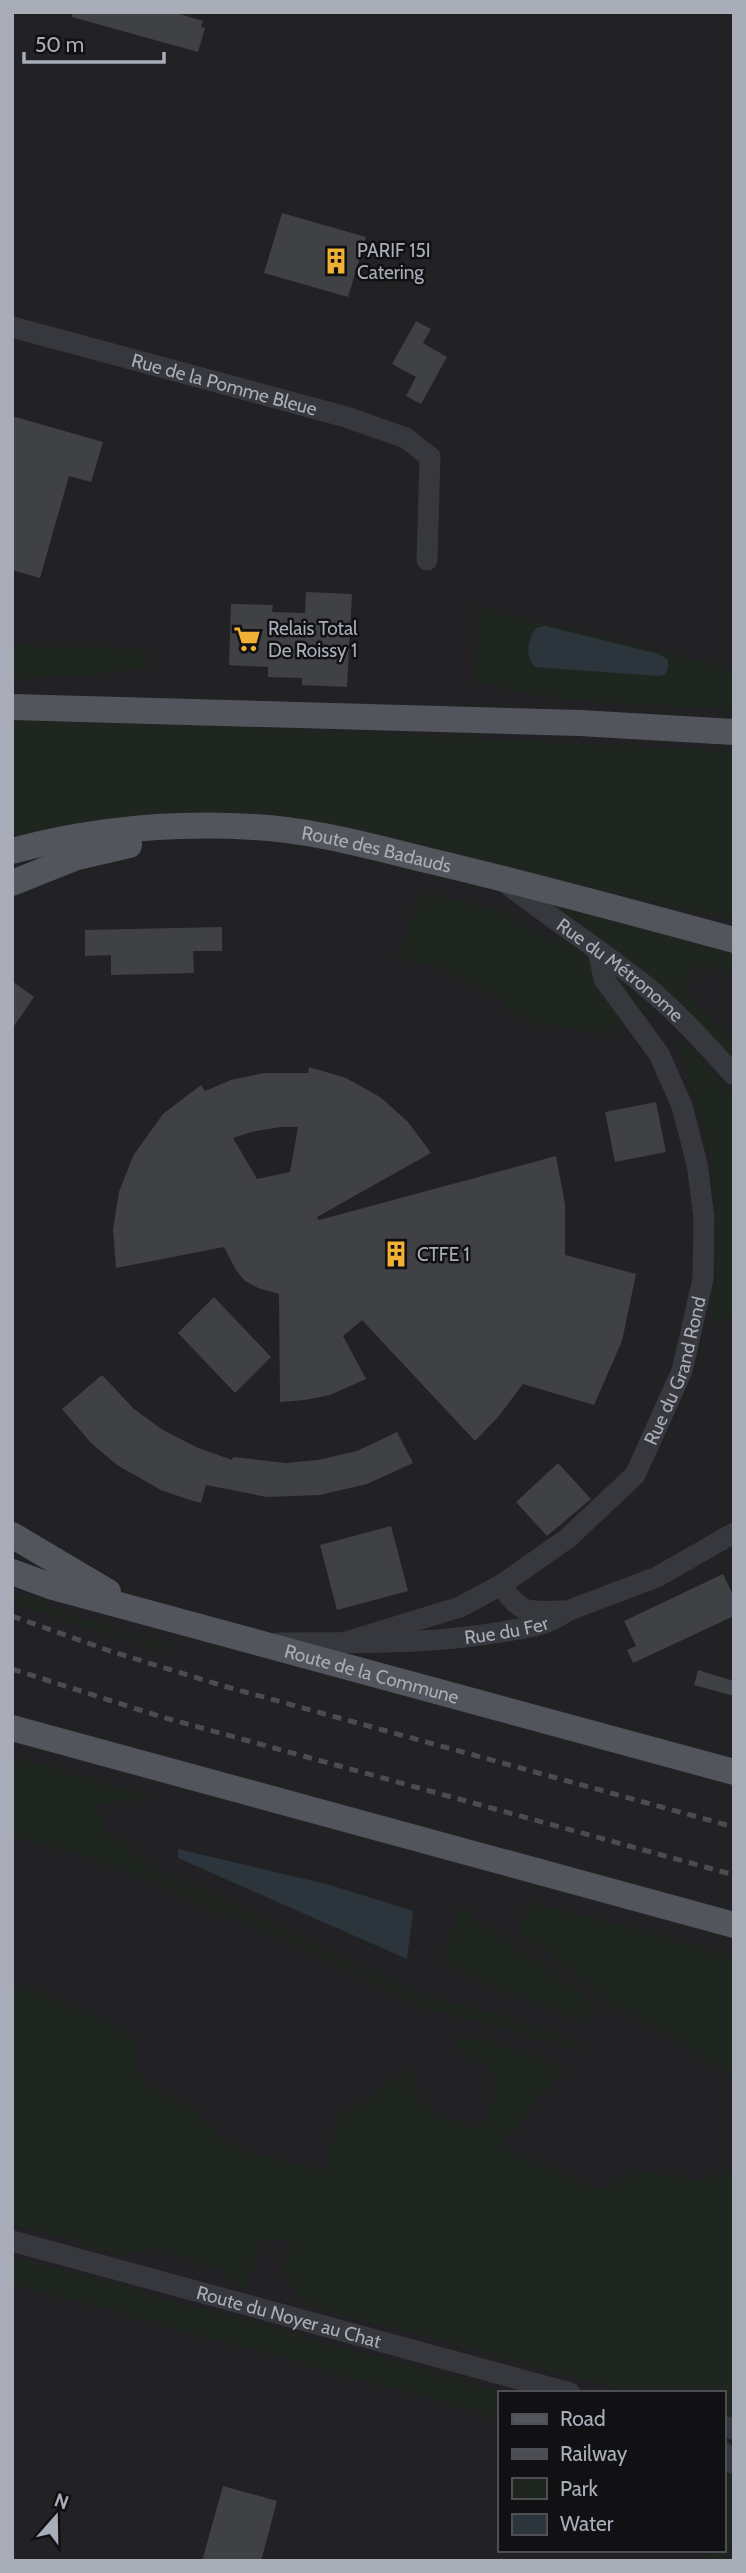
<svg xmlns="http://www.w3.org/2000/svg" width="746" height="2573" font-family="Cabin,sans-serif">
<rect width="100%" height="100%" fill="#161618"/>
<!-- built -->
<path fill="#222225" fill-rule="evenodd" d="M12,12H734V2561H12ZM499,2393H723V2550H499Z"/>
<!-- green -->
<path fill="#1e261f" d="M476,607L734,670V710L578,701L475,683Z
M12,645L143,649L149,668L70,677L12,678Z
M104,720L734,751V919L601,890L335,826L276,815H170L12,838V721Z
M422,892L502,913L553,940L589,954L625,1024L607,1033L528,1023L495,997L447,971L399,956Z
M540,900L734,954V973L695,963L684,992L734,1040V1053L728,1052L682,1004L610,945Z
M610,972L651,1010L643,1014Z
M679,1037L734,1096V1316L713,1324C716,1265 721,1205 708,1146C700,1109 684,1075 679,1037Z
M12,1592L102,1625L169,1644L166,1652L29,1608L12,1601Z
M12,1757L153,1796L98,1806L102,1825L124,1843L146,1865L430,1999L485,2011L577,2043L578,2049L443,2013L415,2003L349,1968L119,1868L12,1834Z
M534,1902L734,1957V2077L629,2010L623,2012L522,1934L516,1926Z
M461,1907L596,2006L586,2024L458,1972L445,1961L447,1947Z
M12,1983L106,2020L137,2042L134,2068L157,2094L186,2104L234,2147L324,2171L339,2116L414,2068C414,2075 412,2085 415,2091C428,2118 456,2125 482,2127L495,2094L490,2068L456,2050L459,2040L478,2037L567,2067L498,2146L598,2191L638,2170L704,2180L734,2169V2420L723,2416V2393H635L307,2305L283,2271L284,2258L294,2240H259L255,2263L245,2290L221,2270L151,2248L122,2255L12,2224Z
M12,2256L508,2393H499V2418L12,2283Z
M723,2462L734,2472V2544L718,2561H705L709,2550H723Z"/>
<!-- water -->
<path fill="#2c353c" d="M545,626L659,654L668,660V669L664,675L658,676L535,667C525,657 527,640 536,628Z
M178,1849L330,1885L413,1911L407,1959L178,1858Z"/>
<!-- building -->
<path fill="#404145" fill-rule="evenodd" d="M72,12H173L203,21L201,27L205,28L198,52L72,17Z
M282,213L366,237L348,297L264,273Z
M416,321L431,329L423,343L447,357L421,404L406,396L416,377L392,364Z
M12,416L103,442L91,482L69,476L40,578L12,570Z
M306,592L352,594L347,687L302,685V678L268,677V667L229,665L231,604L273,605L272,612L305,613Z
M222,927V951H193L194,973L111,975V955L85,956V930Z
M12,981L34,997L12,1029Z
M309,1067L346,1078L380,1097L408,1122L431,1153L317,1217L319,1220L556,1156L565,1204V1255L636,1274L622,1341L594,1405L523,1384L498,1417L475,1441L362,1320L343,1336L366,1379L330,1395L305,1400L280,1402L279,1294L258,1288L245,1281L236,1270L224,1247L116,1268L113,1229L119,1192L133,1156L163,1114L201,1085L205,1091L231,1080L264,1073H308ZM280,1127H298L290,1172L257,1179L233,1138L251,1132Z
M656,1102L666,1152L615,1162L605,1112Z
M214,1297L271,1357L235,1393L178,1333Z
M102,1375L134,1409L163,1430L196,1447L232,1460L233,1457L286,1463L318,1460L357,1451L397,1432L413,1463L367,1484L320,1495L267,1497L206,1485L201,1503L190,1500L161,1490L117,1465L91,1443L62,1409Z
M558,1463L591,1499L547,1536L516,1502Z
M391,1526L408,1591L337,1610L320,1545Z
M723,1574L734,1597V1616L633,1663L627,1650L636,1646L624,1621Z
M698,1670L734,1681V1696L694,1685Z
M223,2486L277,2501L261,2561H202Z"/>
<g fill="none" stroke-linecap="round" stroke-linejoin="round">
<!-- minor -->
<g stroke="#37383d" stroke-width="21">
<path id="s1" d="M12,327L346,417L406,438L430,457L427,560"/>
<path id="s2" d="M501,879C547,916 597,947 643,984C676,1011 705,1043 734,1075"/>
<path d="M501,1585C523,1617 528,1611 564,1611"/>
<path id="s3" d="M346,1642L460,1607L501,1585L568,1538L635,1475L682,1371L703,1279L704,1218L697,1164L682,1106L659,1054L604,979L598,950"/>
<path id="s4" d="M279,1643C353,1642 427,1645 501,1632C524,1628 548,1626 567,1611L657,1577L734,1533"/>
<path id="s5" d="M12,2241L570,2393"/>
<path d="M723,2426L734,2429"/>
<path d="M723,2452L734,2464"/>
</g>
<!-- major -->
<g stroke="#53555c" stroke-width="26">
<path d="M12,707L580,723L734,732"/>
<path id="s6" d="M12,851C90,830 173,822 254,827C312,830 369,846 426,860C529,884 631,912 734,940"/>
<path d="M12,883L77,857L129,845"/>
<path d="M12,1535L108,1592"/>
<path id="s7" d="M12,1572L53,1587L734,1772"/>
<path d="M12,1728L734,1925"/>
</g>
<!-- rail -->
<path stroke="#4a4c52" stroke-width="5" stroke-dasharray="9 7" stroke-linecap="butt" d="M12,1616L110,1651L220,1685L734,1827
M12,1669L162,1717L734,1875"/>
</g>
<!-- icons -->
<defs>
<g id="building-bare" transform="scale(2.1)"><path d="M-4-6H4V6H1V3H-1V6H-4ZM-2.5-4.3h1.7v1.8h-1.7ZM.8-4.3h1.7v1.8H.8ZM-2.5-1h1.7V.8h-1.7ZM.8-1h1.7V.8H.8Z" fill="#f2b134" stroke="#111113" stroke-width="2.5" paint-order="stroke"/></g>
<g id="supermarket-bare" transform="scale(2.1)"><path d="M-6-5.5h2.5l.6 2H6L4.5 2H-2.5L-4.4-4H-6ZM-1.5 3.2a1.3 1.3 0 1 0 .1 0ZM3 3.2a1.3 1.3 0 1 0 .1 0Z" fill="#f2b134" stroke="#111113" stroke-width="2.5" paint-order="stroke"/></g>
</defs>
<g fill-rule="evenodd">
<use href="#building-bare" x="336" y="261"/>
<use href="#supermarket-bare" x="247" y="639"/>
<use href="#building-bare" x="396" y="1254"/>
</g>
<g text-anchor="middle" stroke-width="5" stroke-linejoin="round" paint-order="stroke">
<!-- poi labels -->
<g font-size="19" fill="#a8adb8" stroke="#111113" text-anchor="start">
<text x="357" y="257">PARIF 15I<tspan x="357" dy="22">Catering</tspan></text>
<text x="268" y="635">Relais Total<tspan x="268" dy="22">De Roissy 1</tspan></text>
<text x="417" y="1261">CTFE 1</text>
</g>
<!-- street labels -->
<g font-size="19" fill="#a8adb8" stroke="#111113">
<text dy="7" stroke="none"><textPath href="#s1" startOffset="220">Rue de la Pomme Bleue</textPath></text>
<text dy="7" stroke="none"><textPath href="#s6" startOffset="369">Route des Badauds</textPath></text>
<text dy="7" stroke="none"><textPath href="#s2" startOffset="150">Rue du Métronome</textPath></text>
<text dy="7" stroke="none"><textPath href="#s3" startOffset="452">Rue du Grand Rond</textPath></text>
<text dy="7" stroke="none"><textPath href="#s4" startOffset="228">Rue du Fer</textPath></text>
<text dy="7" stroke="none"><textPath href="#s7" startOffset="374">Route de la Commune</textPath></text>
<text dy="7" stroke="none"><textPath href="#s5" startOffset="287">Route du Noyer au Chat</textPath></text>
</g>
</g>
<!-- border -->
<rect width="746" height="2573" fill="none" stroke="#a8adb8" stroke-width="28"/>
<!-- legend -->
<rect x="498" y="2391" width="228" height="161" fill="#111113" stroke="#4d4f55" stroke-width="2"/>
<rect x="512" y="2414" width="35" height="10" fill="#53555c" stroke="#4d4f55" stroke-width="2"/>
<text x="560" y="2426" font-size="21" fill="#a8adb8">Road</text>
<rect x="512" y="2449" width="35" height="10" fill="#4a4c52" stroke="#4d4f55" stroke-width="2"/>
<text x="560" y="2461" font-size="21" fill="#a8adb8">Railway</text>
<rect x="512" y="2478" width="35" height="21" fill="#1e261f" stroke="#4d4f55" stroke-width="2"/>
<text x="560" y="2496" font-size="21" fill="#a8adb8">Park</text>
<rect x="512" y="2514" width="35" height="21" fill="#2c353c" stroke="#4d4f55" stroke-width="2"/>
<text x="560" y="2531" font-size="21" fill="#a8adb8">Water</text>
<!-- north arrow -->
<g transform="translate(56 2517) rotate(20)" stroke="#111113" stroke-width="5" paint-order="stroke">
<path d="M0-5L12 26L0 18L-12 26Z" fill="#a8adb8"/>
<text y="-10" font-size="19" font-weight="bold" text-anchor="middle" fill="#a8adb8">N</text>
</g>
<!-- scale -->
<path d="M24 52v10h140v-10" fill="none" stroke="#a8adb8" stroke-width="3.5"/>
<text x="35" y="52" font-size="21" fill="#a8adb8" stroke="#111113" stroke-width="5" paint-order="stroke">50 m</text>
</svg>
